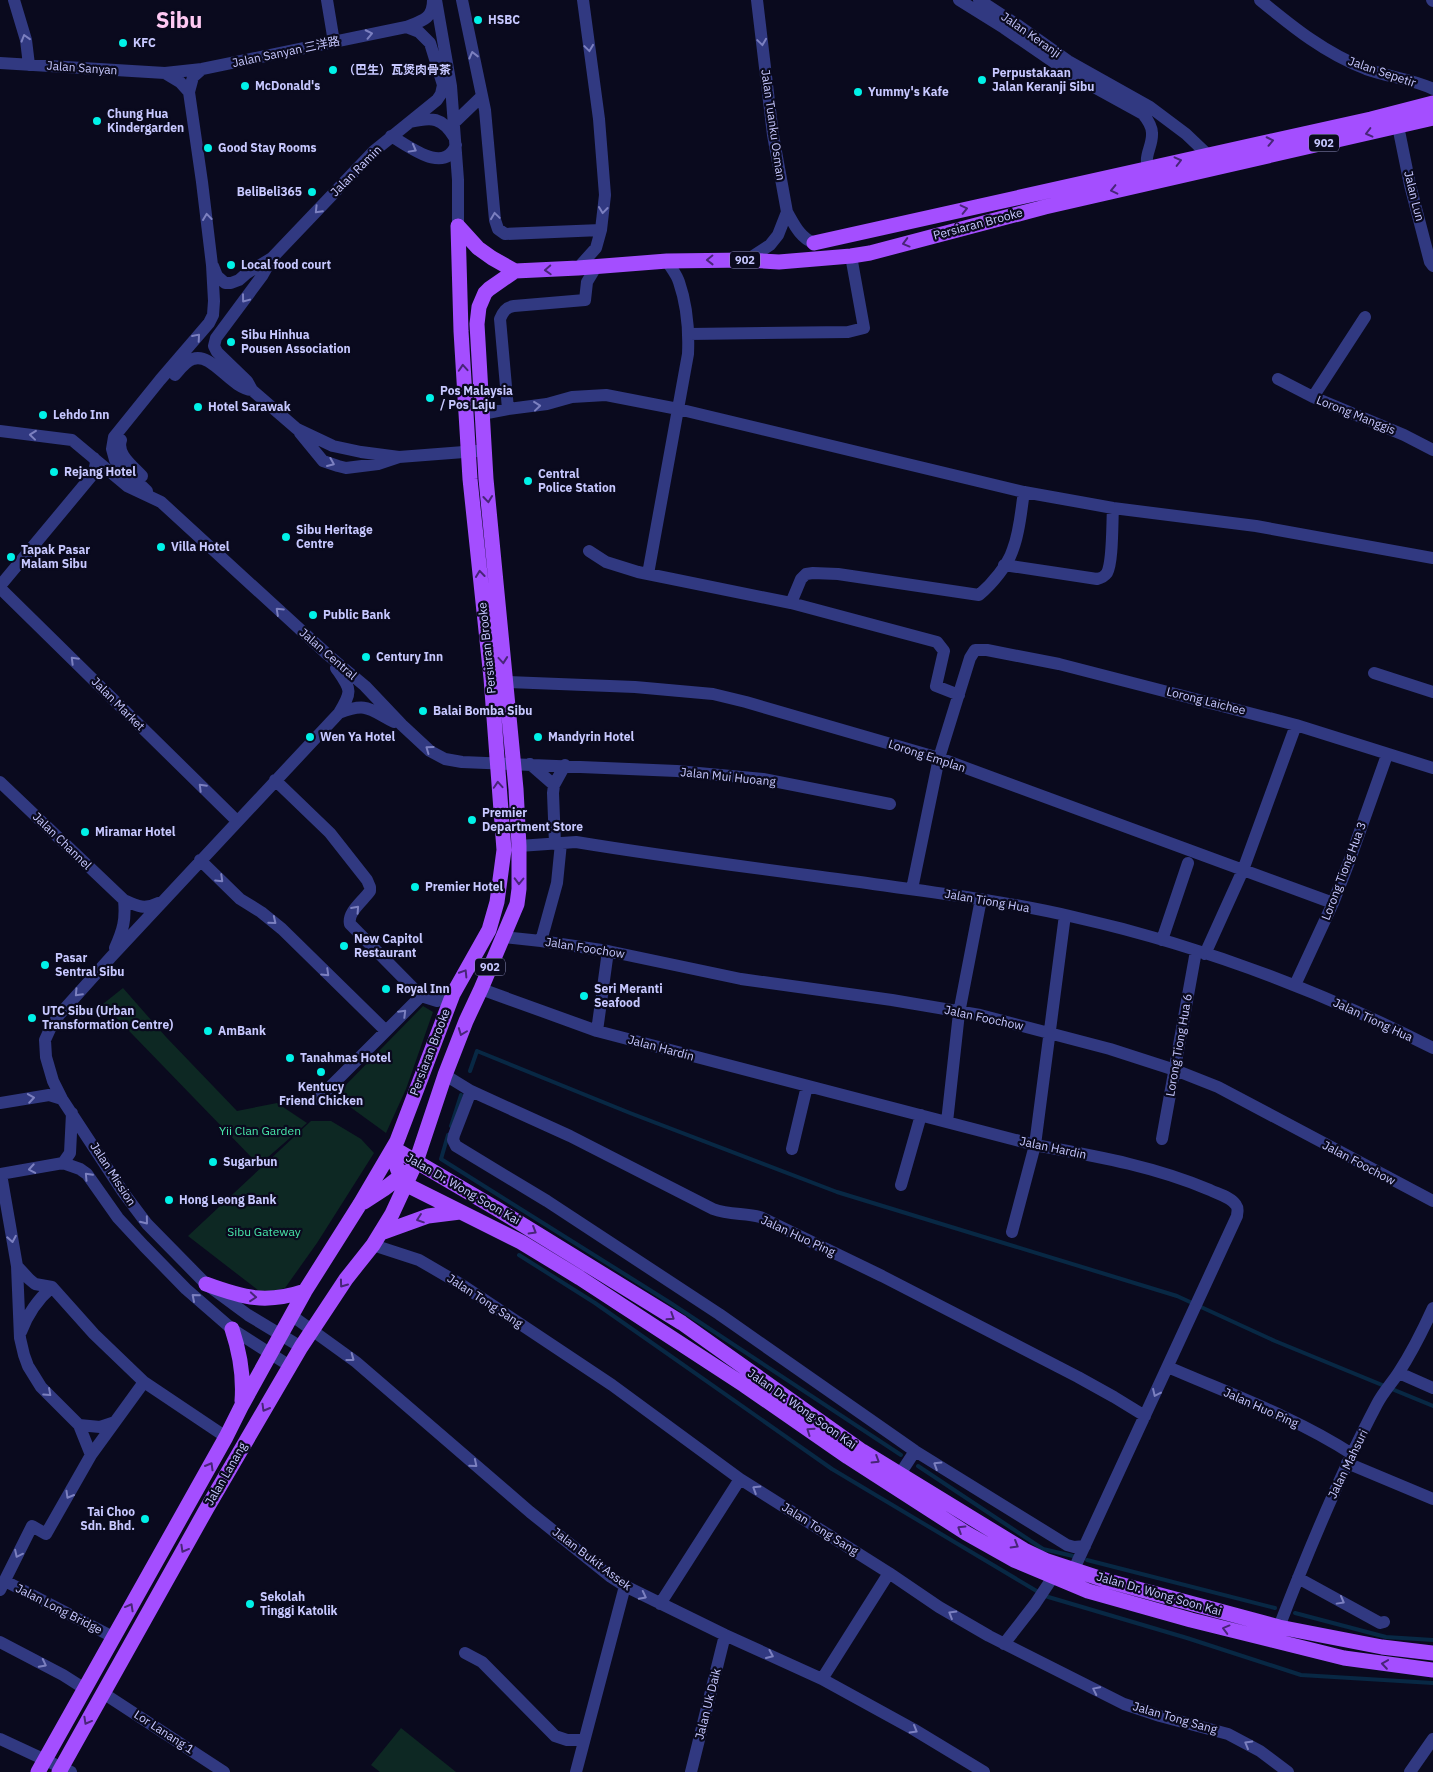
<svg xmlns="http://www.w3.org/2000/svg" width="1433" height="1772" font-family="'IBM Plex Sans','Noto Sans SC',sans-serif">
<rect width="100%" height="100%" fill="#0a0a1e"/>
<!-- green -->
<path fill="#0d2823" d="M123,988L166,1037L237,1111L277,1103L307,1123L259,1165L103,1004Z
M423,1006L433,1012L406,1089L386,1133L335,1096Z
M311,1121H331L361,1139L374,1153L317,1243L285,1288L263,1294L188,1236Z
M401,1728L456,1772H380L371,1765Z"/>
<g fill="none" stroke-linecap="round" stroke-linejoin="round">
<!-- stream -->
<path stroke="#082844" stroke-width="4" d="M470,1071L477,1051L630,1113L837,1192L1177,1296L1275,1341L1433,1406
M451,1126L461,1095
M448,1135L441,1159L669,1302L901,1455
M519,1255L595,1303L832,1469L1045,1596L1187,1638L1301,1675L1433,1683
M918,1466L1043,1549L1073,1556
M1087,1560L1275,1608
M1295,1613L1386,1637L1433,1640"/>
<!-- minor -->
<path stroke="#313981" stroke-width="12" d="M14,0L26,40L29,65
M327,0L334,42
M436,0L451,86L458,180V226
M462,0L485,110L495,220L498,229L505,234L601,230
M959,0L1004,28L1074,76L1143,114C1147,119 1152,126 1152,133C1153,150 1138,160 1155,175
M979,0L1016,24L1068,61L1150,107L1186,134L1207,154
M1260,0C1294,28 1325,53 1366,69C1388,77 1413,79 1433,89
M1432,0L1433,1
M0,63L165,73L202,69L406,27C422,21 433,19 433,0
M165,73L180,82L189,92
M410,122C432,117 442,117 454,137
M454,123L482,96
M1398,126L1410,185L1430,262L1433,266
M391,136C409,146 444,175 456,145
M787,212C794,224 800,238 814,243
M272,258L262,276L216,338L214,346L217,352L247,381L252,390L297,429L333,446L361,452L399,457
M747,260L770,245L778,235L787,212L773,135L757,0
M213,266L217,276L225,283H231L239,280L247,273L272,258L374,151L437,100L441,94L443,85L430,43L419,32L406,27
M578,268L596,248L601,230L605,195L599,119L583,0
M689,334L848,332L864,328L851,256
M175,375C180,369 186,361 193,359C212,352 230,388 252,390
M1278,379L1313,397L1404,435L1433,450
M1313,397L1365,317
M508,409L500,319C503,312 506,307 514,306L585,300L587,282L596,267
M482,414L508,409L547,404L572,397L606,395L678,409L1024,492L1113,508L1256,526L1433,558
M0,431L72,440L127,486L161,502L328,655L365,686L402,725L430,751L445,759L462,762L677,771L763,779L890,804
M300,433L323,461L338,466L346,468L378,464L399,457L477,451
M121,440C116,454 133,466 142,476
M147,491L115,460L112,449L114,437L160,380L209,323L213,315L214,301L212,265L202,182L189,92L193,77L202,69
M589,551L606,562L638,572L791,603L937,642L944,651L936,686L959,695
M1004,565L1097,579C1102,578 1104,577 1107,573C1113,562 1112,523 1113,508
M648,574L688,354C689,331 687,305 679,282C677,275 671,268 667,261
M0,586L94,473L96,462L94,458
M0,588L237,821
M791,603L801,579L806,574L813,573L838,574L979,595C992,584 1008,565 1013,549C1020,531 1021,510 1024,492
M1374,673L1433,692
M505,682L635,687L713,694L746,702L939,758L1333,903
M339,713C367,702 369,709 394,722
M530,764L554,785
M275,780L330,833L367,880L370,887V891C364,900 347,912 350,924L421,996L437,1001L453,994
M0,782L124,900C137,906 144,910 158,903
M555,844L553,793L554,785L565,765
M519,846L576,842C673,858 770,870 867,883C936,893 1006,901 1074,917C1199,945 1319,990 1433,1048
M200,860L240,899L261,912L282,929L386,1031
M912,889L939,758L970,658L975,650H987L1059,664L1296,725L1433,768
M503,937L541,941L608,951L741,979L892,1000L980,1015L1110,1049L1175,1070L1218,1087L1433,1201
M1162,940L1188,863
M541,941L557,883L561,843
M115,948C123,930 126,920 124,900
M1205,954L1243,870L1296,725
M1295,985L1333,903L1349,862L1387,755
M481,989L597,1031L1035,1145C1095,1156 1154,1166 1210,1190C1218,1194 1231,1197 1236,1205C1239,1209 1237,1212 1237,1216L1074,1569
M597,1031L608,951
M445,1075L471,1091L570,1136L713,1209C729,1215 745,1213 760,1217L882,1276L1078,1377L1114,1397L1145,1416
M471,1091L454,1135L453,1140L456,1146L547,1201L719,1314L915,1451L1067,1545L1074,1547L1085,1546
M318,1099L421,996
M0,1103L49,1095L62,1099
M947,1122L959,1013L981,899
M1162,1139L1196,951
M792,1149L807,1086
M63,1163L80,1169L87,1174L118,1218L144,1246L186,1289L232,1329L290,1366
M0,1174L63,1163L70,1153L72,1113
M1,1174L17,1266L20,1338L24,1355L28,1366L41,1387L79,1425L91,1455
M901,1185L921,1115
M1012,1232L1035,1145L1065,915
M373,1245L419,1260L462,1285L612,1385L740,1479L889,1573L939,1607L989,1636L1124,1704L1160,1716L1228,1734L1260,1751L1288,1772
M17,1266L29,1279L35,1284L52,1287L94,1334L144,1382L226,1437
M291,1315L356,1362L530,1512L611,1577L625,1586L725,1635L822,1679L913,1729L984,1772
M21,1332C28,1313 37,1300 52,1287
M301,1347L248,1315L206,1284L147,1224L123,1192L62,1099L53,1081L46,1057L45,1040L50,1029L59,1015L111,957L339,713C353,690 351,690 336,668
M1168,1367C1230,1394 1295,1417 1352,1454
M1399,1373L1433,1388
M79,1425L100,1427L115,1422
M1347,1463L1433,1499
M900,1474L915,1451
M1298,1578L1380,1623L1384,1622
M5,1581L113,1637
M0,1590L32,1526L46,1534L91,1455L144,1382
M660,1604L740,1479
M1279,1627C1308,1551 1339,1476 1377,1404C1383,1392 1392,1383 1399,1372C1412,1352 1423,1330 1433,1308
M0,1642L63,1675L85,1689
M1004,1644L1035,1604L1053,1577
M465,1653L482,1662L555,1736L567,1740H584
M822,1679L889,1573
M103,1693L224,1772
M0,1739L71,1772
M576,1772L625,1586
M691,1772L725,1635
M1410,1772L1433,1739"/>
<!-- major -->
<path stroke="#a44eff" stroke-width="15" d="M458,226L478,248L492,258L515,271
M814,243L1371,119L1433,103
M393,1148C395,1162 397,1174 407,1185L521,1242L580,1278L744,1385L848,1457L966,1533L1014,1560L1088,1591L1191,1620L1344,1658L1433,1670
M393,1148L497,1209L682,1323L862,1451L1024,1550L1047,1561L1108,1581L1279,1627L1382,1647L1433,1653
M364,1202L384,1189L406,1172
M381,1233L428,1216L460,1212
M206,1284C244,1298 266,1304 305,1291
M232,1329C240,1353 244,1375 242,1401
M38,1772L226,1437L242,1405L305,1291L360,1204L397,1141L453,994L489,930L497,902L504,850L491,678L470,479L461,331L458,226
M59,1772L207,1508L301,1347L346,1279L373,1245L392,1214L416,1162L445,1075L466,1021L481,989L517,904L519,889V846L516,789L486,479L477,324L479,307L485,293L489,289L515,271L578,268L667,261L747,260L779,262L851,256L870,253L1045,207L1433,118"/>
</g>
<!-- one-way arrows -->
<defs><path id="oneway-chevron" d="M-2-3.5L2.5 0L-2 3.5" fill="none" stroke-width="1.6" stroke-linecap="round" stroke-linejoin="round" transform="scale(1.25)"/></defs>
<g stroke="#7c80c0">
<use href="#oneway-chevron" transform="translate(369 34) rotate(-12)"/>
<use href="#oneway-chevron" transform="translate(25 38) rotate(-107)"/>
<use href="#oneway-chevron" transform="translate(762 42) rotate(82)"/>
<use href="#oneway-chevron" transform="translate(589 48) rotate(82)"/>
<use href="#oneway-chevron" transform="translate(473 55) rotate(-104)"/>
<use href="#oneway-chevron" transform="translate(413 149) rotate(29)"/>
<use href="#oneway-chevron" transform="translate(318 210) rotate(134)"/>
<use href="#oneway-chevron" transform="translate(603 210) rotate(97)"/>
<use href="#oneway-chevron" transform="translate(495 216) rotate(-98)"/>
<use href="#oneway-chevron" transform="translate(207 217) rotate(-97)"/>
<use href="#oneway-chevron" transform="translate(245 299) rotate(127)"/>
<use href="#oneway-chevron" transform="translate(197 337) rotate(-49)"/>
<use href="#oneway-chevron" transform="translate(537 406) rotate(-6)"/>
<use href="#oneway-chevron" transform="translate(33 435) rotate(-174)"/>
<use href="#oneway-chevron" transform="translate(331 463) rotate(23)"/>
<use href="#oneway-chevron" transform="translate(279 611) rotate(-137)"/>
<use href="#oneway-chevron" transform="translate(74 660) rotate(-135)"/>
<use href="#oneway-chevron" transform="translate(429 749) rotate(-144)"/>
<use href="#oneway-chevron" transform="translate(202 787) rotate(-135)"/>
<use href="#oneway-chevron" transform="translate(220 879) rotate(44)"/>
<use href="#oneway-chevron" transform="translate(356 909) rotate(-48)"/>
<use href="#oneway-chevron" transform="translate(273 921) rotate(39)"/>
<use href="#oneway-chevron" transform="translate(326 973) rotate(44)"/>
<use href="#oneway-chevron" transform="translate(78 993) rotate(133)"/>
<use href="#oneway-chevron" transform="translate(403 1013) rotate(-45)"/>
<use href="#oneway-chevron" transform="translate(31 1098) rotate(-9)"/>
<use href="#oneway-chevron" transform="translate(32 1169) rotate(170)"/>
<use href="#oneway-chevron" transform="translate(88 1176) rotate(-133)"/>
<use href="#oneway-chevron" transform="translate(145 1221) rotate(51)"/>
<use href="#oneway-chevron" transform="translate(12 1239) rotate(80)"/>
<use href="#oneway-chevron" transform="translate(195 1297) rotate(-139)"/>
<use href="#oneway-chevron" transform="translate(351 1358) rotate(37)"/>
<use href="#oneway-chevron" transform="translate(48 1393) rotate(42)"/>
<use href="#oneway-chevron" transform="translate(1156 1393) rotate(115)"/>
<use href="#oneway-chevron" transform="translate(474 1464) rotate(40)"/>
<use href="#oneway-chevron" transform="translate(937 1465) rotate(-148)"/>
<use href="#oneway-chevron" transform="translate(756 1489) rotate(-148)"/>
<use href="#oneway-chevron" transform="translate(69 1495) rotate(120)"/>
<use href="#oneway-chevron" transform="translate(18 1554) rotate(116)"/>
<use href="#oneway-chevron" transform="translate(643 1596) rotate(27)"/>
<use href="#oneway-chevron" transform="translate(1341 1601) rotate(29)"/>
<use href="#oneway-chevron" transform="translate(952 1614) rotate(-149)"/>
<use href="#oneway-chevron" transform="translate(770 1655) rotate(24)"/>
<use href="#oneway-chevron" transform="translate(43 1664) rotate(27)"/>
<use href="#oneway-chevron" transform="translate(1096 1690) rotate(-154)"/>
<use href="#oneway-chevron" transform="translate(914 1730) rotate(30)"/>
<use href="#oneway-chevron" transform="translate(1248 1744) rotate(-150)"/>
</g>
<g stroke="#482578">
<use href="#oneway-chevron" transform="translate(1369 133) rotate(166)"/>
<use href="#oneway-chevron" transform="translate(1270 141) rotate(-12)"/>
<use href="#oneway-chevron" transform="translate(1178 161) rotate(-14)"/>
<use href="#oneway-chevron" transform="translate(1114 190) rotate(167)"/>
<use href="#oneway-chevron" transform="translate(964 209) rotate(-13)"/>
<use href="#oneway-chevron" transform="translate(906 243) rotate(165)"/>
<use href="#oneway-chevron" transform="translate(710 260) rotate(179)"/>
<use href="#oneway-chevron" transform="translate(548 270) rotate(177)"/>
<use href="#oneway-chevron" transform="translate(463 368) rotate(-94)"/>
<use href="#oneway-chevron" transform="translate(488 499) rotate(84)"/>
<use href="#oneway-chevron" transform="translate(480 574) rotate(-96)"/>
<use href="#oneway-chevron" transform="translate(503 660) rotate(85)"/>
<use href="#oneway-chevron" transform="translate(498 785) rotate(-94)"/>
<use href="#oneway-chevron" transform="translate(519 881) rotate(91)"/>
<use href="#oneway-chevron" transform="translate(464 973) rotate(-58)"/>
<use href="#oneway-chevron" transform="translate(462 1032) rotate(111)"/>
<use href="#oneway-chevron" transform="translate(420 1219) rotate(161)"/>
<use href="#oneway-chevron" transform="translate(533 1231) rotate(31)"/>
<use href="#oneway-chevron" transform="translate(343 1284) rotate(126)"/>
<use href="#oneway-chevron" transform="translate(253 1297) rotate(5)"/>
<use href="#oneway-chevron" transform="translate(671 1317) rotate(33)"/>
<use href="#oneway-chevron" transform="translate(265 1408) rotate(120)"/>
<use href="#oneway-chevron" transform="translate(810 1431) rotate(-145)"/>
<use href="#oneway-chevron" transform="translate(876 1460) rotate(32)"/>
<use href="#oneway-chevron" transform="translate(210 1466) rotate(-60)"/>
<use href="#oneway-chevron" transform="translate(961 1529) rotate(-148)"/>
<use href="#oneway-chevron" transform="translate(1015 1545) rotate(31)"/>
<use href="#oneway-chevron" transform="translate(184 1549) rotate(119)"/>
<use href="#oneway-chevron" transform="translate(130 1607) rotate(-61)"/>
<use href="#oneway-chevron" transform="translate(1226 1629) rotate(-165)"/>
<use href="#oneway-chevron" transform="translate(1385 1664) rotate(-172)"/>
<use href="#oneway-chevron" transform="translate(87 1721) rotate(119)"/>
</g>
<!-- markers -->
<g fill="#00f2e8" stroke="#0a0a1e" stroke-width="2">
<circle cx="478" cy="20" r="5"/>
<circle cx="123" cy="43" r="5"/>
<circle cx="333" cy="70" r="5"/>
<circle cx="982" cy="80" r="5"/>
<circle cx="245" cy="86" r="5"/>
<circle cx="858" cy="92" r="5"/>
<circle cx="97" cy="121" r="5"/>
<circle cx="208" cy="148" r="5"/>
<circle cx="312" cy="192" r="5"/>
<circle cx="231" cy="265" r="5"/>
<circle cx="231" cy="342" r="5"/>
<circle cx="430" cy="398" r="5"/>
<circle cx="198" cy="407" r="5"/>
<circle cx="43" cy="415" r="5"/>
<circle cx="54" cy="472" r="5"/>
<circle cx="528" cy="481" r="5"/>
<circle cx="286" cy="537" r="5"/>
<circle cx="161" cy="547" r="5"/>
<circle cx="11" cy="557" r="5"/>
<circle cx="313" cy="615" r="5"/>
<circle cx="366" cy="657" r="5"/>
<circle cx="423" cy="711" r="5"/>
<circle cx="310" cy="737" r="5"/>
<circle cx="538" cy="737" r="5"/>
<circle cx="472" cy="820" r="5"/>
<circle cx="85" cy="832" r="5"/>
<circle cx="415" cy="887" r="5"/>
<circle cx="344" cy="946" r="5"/>
<circle cx="45" cy="965" r="5"/>
<circle cx="386" cy="989" r="5"/>
<circle cx="584" cy="996" r="5"/>
<circle cx="32" cy="1018" r="5"/>
<circle cx="208" cy="1031" r="5"/>
<circle cx="290" cy="1058" r="5"/>
<circle cx="321" cy="1072" r="5"/>
<circle cx="213" cy="1162" r="5"/>
<circle cx="169" cy="1200" r="5"/>
<circle cx="145" cy="1519" r="5"/>
<circle cx="250" cy="1604" r="5"/>
</g>
<g text-anchor="middle" stroke-width="4.5" stroke-linejoin="round" paint-order="stroke">
<!-- shield labels -->
<g fill="#0a0a1e" stroke="#8e8fbc" stroke-width="1">
<rect x="1309" y="134.5" width="30" height="17" rx="4"/>
<rect x="730" y="251.5" width="30" height="17" rx="4"/>
<rect x="475" y="958.5" width="30" height="17" rx="4"/>
</g>
<g font-size="11" font-weight="bold" fill="#c7c8ff">
<text x="1324" y="147">902</text>
<text x="745" y="264">902</text>
<text x="490" y="971">902</text>
</g>
<!-- poi labels -->
<g font-size="12" font-weight="bold" fill="#c7c8ff" stroke="#0a0a1e" text-anchor="start">
<text x="488" y="24">HSBC</text>
<text x="133" y="47">KFC</text>
<text x="343" y="74">（巴生）瓦煲肉骨茶</text>
<text x="992" y="77">Perpustakaan<tspan x="992" dy="14">Jalan Keranji Sibu</tspan></text>
<text x="255" y="90">McDonald's</text>
<text x="868" y="96">Yummy's Kafe</text>
<text x="107" y="118">Chung Hua<tspan x="107" dy="14">Kindergarden</tspan></text>
<text x="218" y="152">Good Stay Rooms</text>
<text x="302" y="196" text-anchor="end">BeliBeli365</text>
<text x="241" y="269">Local food court</text>
<text x="241" y="339">Sibu Hinhua<tspan x="241" dy="14">Pousen Association</tspan></text>
<text x="440" y="395">Pos Malaysia<tspan x="440" dy="14">/ Pos Laju</tspan></text>
<text x="208" y="411">Hotel Sarawak</text>
<text x="53" y="419">Lehdo Inn</text>
<text x="64" y="476">Rejang Hotel</text>
<text x="538" y="478">Central<tspan x="538" dy="14">Police Station</tspan></text>
<text x="296" y="534">Sibu Heritage<tspan x="296" dy="14">Centre</tspan></text>
<text x="171" y="551">Villa Hotel</text>
<text x="21" y="554">Tapak Pasar<tspan x="21" dy="14">Malam Sibu</tspan></text>
<text x="323" y="619">Public Bank</text>
<text x="376" y="661">Century Inn</text>
<text x="433" y="715">Balai Bomba Sibu</text>
<text x="320" y="741">Wen Ya Hotel</text>
<text x="548" y="741">Mandyrin Hotel</text>
<text x="482" y="817">Premier<tspan x="482" dy="14">Department Store</tspan></text>
<text x="95" y="836">Miramar Hotel</text>
<text x="425" y="891">Premier Hotel</text>
<text x="354" y="943">New Capitol<tspan x="354" dy="14">Restaurant</tspan></text>
<text x="55" y="962">Pasar<tspan x="55" dy="14">Sentral Sibu</tspan></text>
<text x="396" y="993">Royal Inn</text>
<text x="594" y="993">Seri Meranti<tspan x="594" dy="14">Seafood</tspan></text>
<text x="42" y="1015">UTC Sibu (Urban<tspan x="42" dy="14">Transformation Centre)</tspan></text>
<text x="218" y="1035">AmBank</text>
<text x="300" y="1062">Tanahmas Hotel</text>
<text x="321" y="1091" text-anchor="middle">Kentucy<tspan x="321" dy="14">Friend Chicken</tspan></text>
<text x="223" y="1166">Sugarbun</text>
<text x="179" y="1204">Hong Leong Bank</text>
<text x="135" y="1516" text-anchor="end">Tai Choo<tspan x="135" dy="14">Sdn. Bhd.</tspan></text>
<text x="260" y="1601">Sekolah<tspan x="260" dy="14">Tinggi Katolik</tspan></text>
</g>
<!-- street labels -->
<g font-size="12" fill="#c7c8ff" stroke="#0a0a1e">
<text transform="translate(1031 35) rotate(35)" y="4">Jalan Keranji</text>
<text transform="translate(286 52) rotate(-12)" y="4">Jalan Sanyan 三洋路</text>
<text transform="translate(82 68) rotate(4)" y="4">Jalan Sanyan</text>
<text transform="translate(1382 72) rotate(19)" y="4">Jalan Sepetir</text>
<text transform="translate(773 125) rotate(82)" y="4">Jalan Tuanku Osman</text>
<text transform="translate(356 171) rotate(-45)" y="4">Jalan Ramin</text>
<text transform="translate(1414 196) rotate(76)" y="4">Jalan Lun</text>
<text transform="translate(978 224) rotate(-15)" y="4">Persiaran Brooke</text>
<text transform="translate(1356 415) rotate(22)" y="4">Lorong Manggis</text>
<text transform="translate(487 648) rotate(-96)" y="4">Persiaran Brooke</text>
<text transform="translate(328 654) rotate(41)" y="4">Jalan Central</text>
<text transform="translate(1206 701) rotate(14)" y="4">Lorong Laichee</text>
<text transform="translate(118 704) rotate(45)" y="4">Jalan Market</text>
<text transform="translate(927 756) rotate(18)" y="4">Lorong Emplan</text>
<text transform="translate(728 777) rotate(6)" y="4">Jalan Mui Huoang</text>
<text transform="translate(62 841) rotate(44)" y="4">Jalan Channel</text>
<text transform="translate(1344 871) rotate(-69)" y="4">Lorong Tiong Hua 3</text>
<text transform="translate(987 901) rotate(10)" y="4">Jalan Tiong Hua</text>
<text transform="translate(585 948) rotate(9)" y="4">Jalan Foochow</text>
<text transform="translate(984 1018) rotate(12)" y="4">Jalan Foochow</text>
<text transform="translate(1373 1020) rotate(25)" y="4">Jalan Tiong Hua</text>
<text transform="translate(1179 1045) rotate(-80)" y="4">Lorong Tiong Hua 6</text>
<text transform="translate(661 1048) rotate(15)" y="4">Jalan Hardin</text>
<text transform="translate(430 1052) rotate(-69)" y="4">Persiaran Brooke</text>
<text transform="translate(1053 1148) rotate(12)" y="4">Jalan Hardin</text>
<text transform="translate(1359 1163) rotate(28)" y="4">Jalan Foochow</text>
<text transform="translate(113 1174) rotate(57)" y="4">Jalan Mission</text>
<text transform="translate(463 1189) rotate(30)" y="4">Jalan Dr. Wong Soon Kai</text>
<text transform="translate(798 1236) rotate(25)" y="4">Jalan Huo Ping</text>
<text transform="translate(485 1301) rotate(33)" y="4">Jalan Tong Sang</text>
<text transform="translate(1261 1408) rotate(24)" y="4">Jalan Huo Ping</text>
<text transform="translate(802 1409) rotate(35)" y="4">Jalan Dr. Wong Soon Kai</text>
<text transform="translate(1348 1464) rotate(-64)" y="4">Jalan Mahsuri</text>
<text transform="translate(226 1474) rotate(-60)" y="4">Jalan Lanang</text>
<text transform="translate(820 1529) rotate(32)" y="4">Jalan Tong Sang</text>
<text transform="translate(592 1559) rotate(37)" y="4">Jalan Bukit Assek</text>
<text transform="translate(1159 1594) rotate(16)" y="4">Jalan Dr. Wong Soon Kai</text>
<text transform="translate(59 1609) rotate(27)" y="4">Jalan Long Bridge</text>
<text transform="translate(708 1704) rotate(-76)" y="4">Jalan Uk Daik</text>
<text transform="translate(1175 1718) rotate(16)" y="4">Jalan Tong Sang</text>
<text transform="translate(164 1732) rotate(33)" y="4">Lor Lanang 1</text>
</g>
<!-- park labels -->
<g font-size="12" fill="#49e8aa" stroke="#0a0a1e">
<text x="260" y="1135">Yii Clan Garden</text>
<text x="264" y="1236">Sibu Gateway</text>
</g>
<!-- town labels -->
<g font-size="22" font-weight="bold" fill="#ffc9f3" stroke="#0a0a1e">
<text x="179" y="28">Sibu</text>
</g>
</g>
</svg>
